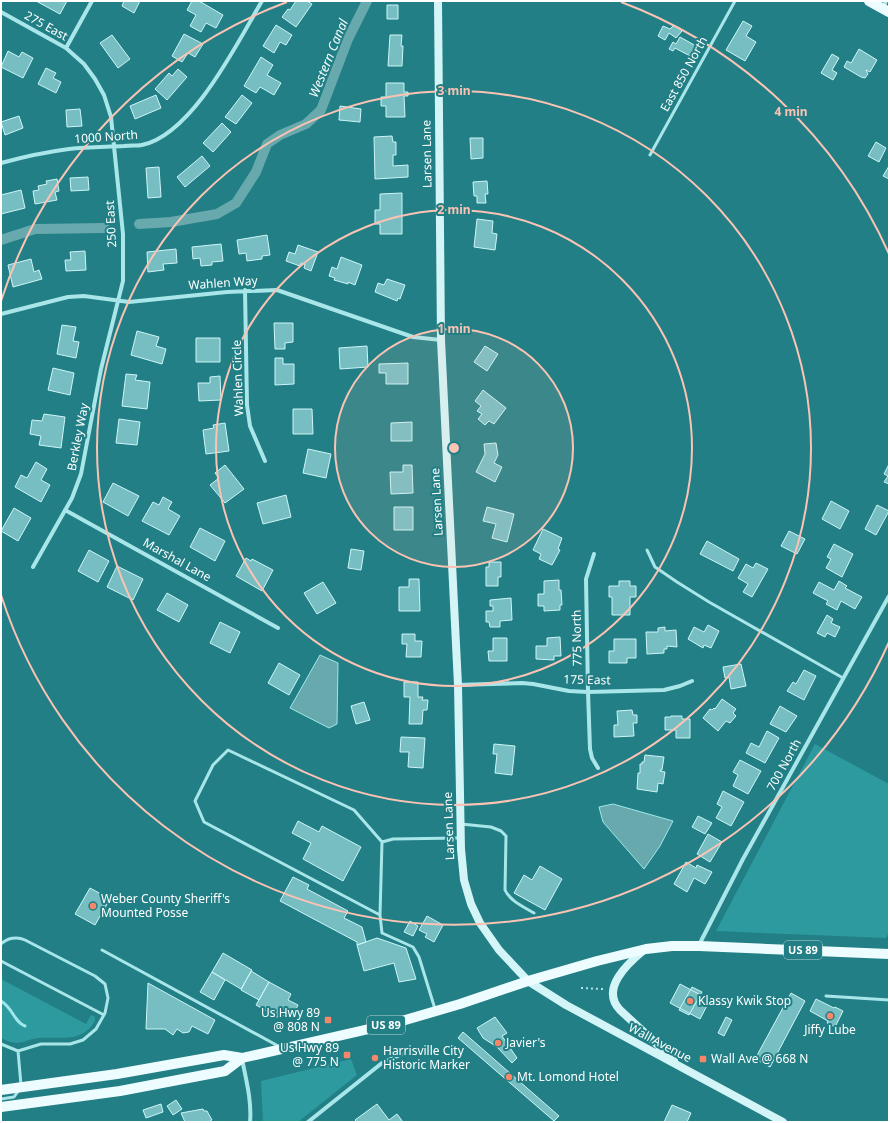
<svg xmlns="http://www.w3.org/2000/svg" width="890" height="1123" font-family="'Noto Sans',sans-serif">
<rect width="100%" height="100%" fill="#217f85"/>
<!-- green -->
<path fill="#2d9a9f" d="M815,744L889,784V932L886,938L716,931Z
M1,979L86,1024L91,1015L95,1017V1021C81,1044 61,1036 39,1038C22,1040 20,1048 1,1038Z
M351,1059L357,1075L298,1122H263L261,1081Z"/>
<!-- water -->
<path fill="#68a9ad" stroke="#9de8eb" d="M320,655L338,663L337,724L329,728L290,708Z
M613,804L673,821L660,846L644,869L603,822L599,807Z"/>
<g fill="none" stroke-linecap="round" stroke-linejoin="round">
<!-- stream -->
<path stroke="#9de8eb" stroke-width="3" d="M1,1001C13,1008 14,1022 25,1026"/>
<!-- canal -->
<path stroke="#68a9ad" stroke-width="10" d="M139,224L171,222L217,214L236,203L256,172L267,144L280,135L306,124L321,110L348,39L367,1
M1,240L35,229L105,228"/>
</g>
<!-- building -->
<path fill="#76bec2" stroke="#cef5f7" d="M36,1H67L60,14Z
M124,1H140L134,13L122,6Z
M192,1H199L223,15L216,28L206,23L201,32L190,26L196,15L187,10Z
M296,1H307L312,4L296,27L282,17L288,9L290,10Z
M387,5H398V19H387Z
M743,21L752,26L746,36L756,42L745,61L726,50Z
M276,25L292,35L286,45L280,42L274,53L263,46Z
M674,25L682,31L676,38L669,33L665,40L658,36L663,26L670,29Z
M184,34L203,44L195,57L188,53L182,62L172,56Z
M112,35L130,59L118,68L100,43Z
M390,35H402L401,46H403L402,66H388Z
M680,37L696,46L690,56L675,48L673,51L669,49L673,42L676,44Z
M859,49L877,60L870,72L866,70L868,74L865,78L861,77L844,67L847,61L851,63Z
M8,51L19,57L22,52L33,58L23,78L1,67Z
M832,54L839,58L832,70L837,73L833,80L821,73Z
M261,57L273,65L267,75L281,83L274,95L260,87L256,93L244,86Z
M46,68L56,73L53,78L61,82L56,93L38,84Z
M178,69L187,77L167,100L155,89L169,73L172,76Z
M386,83H404V92H408V96H404L405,117H386V106H381V97H386Z
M156,95L161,108L135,119L130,106Z
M242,95L252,103L236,124L225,117Z
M340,106L361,109L360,122L339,120Z
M80,109L82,126L67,127L66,110Z
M19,116L23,128L5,135L1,122Z
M222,123L231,132L213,152L203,143Z
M392,136L393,142H396V155H393V166L408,165V177L375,179L374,137Z
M470,138H483V158L471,159Z
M876,142L886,148L879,162L868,156Z
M202,156L210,166L185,187L177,177Z
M889,166V179L883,176Z
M159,167L161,197L148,198L146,168Z
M88,177L89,190L71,191L70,178Z
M57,179L59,191L55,192L57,200L35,204L33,191L39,190L38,186L47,184L46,181Z
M487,181L488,194H485L486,203H477V196H474L473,182Z
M21,190L25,208L1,214V195Z
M402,193V234H380V224H375V210H380V194Z
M477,219L493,221L492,233L497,234L495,250L474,247Z
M267,235L270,255L262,256V259L247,261L246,253L239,254L237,240Z
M221,244L223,261L212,262V265L201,266L200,258L193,259L192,247Z
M298,245L318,252L311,271L304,268L305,264L301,263L300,266L286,261L289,252L295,254Z
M176,249L177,263L163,264L164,270L148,272L147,252Z
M85,251L86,270L66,271L65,260H71L70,252Z
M341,257L362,265L355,285L348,282V284L334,280L335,278L329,276L332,267L337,269Z
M31,259L34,272L39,270L42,279L13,287L8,265Z
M387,279L405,285L400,299L398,298L397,301L375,292L378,283L384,285Z
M274,323H293V342L285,343V349H275Z
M62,325L76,327L73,341L79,342L76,358L57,354Z
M137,331L159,337L156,346L166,349L162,364L131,355Z
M196,338H220V362H196Z
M367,346L368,367L340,369L339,348Z
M485,346L498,354L487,371L474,362Z
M275,358H283V364H294V384L275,385Z
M408,363V384H386V373H379V364Z
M53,368L74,373L70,395L48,390Z
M126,374L137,375L135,380L150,382L147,409L122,406Z
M220,376L221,400L199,401L198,383H210V377Z
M483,390L506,408L494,424L489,421L485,425L478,419L482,414L477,411L481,406L475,401Z
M293,409H312L313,434H293Z
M44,414L65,417L61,448L39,445L41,436L30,434L32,420L42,421Z
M119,419L140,422L137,445L116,443Z
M412,422V441H391V423Z
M225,423L229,451L206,454L203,430L214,428L213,425Z
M496,443L498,455L494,463L502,467L495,482L476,472L485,454L484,444Z
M308,449L331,454L326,478L303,473Z
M36,462L47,469L41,480L50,485L41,502L15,487L21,475L27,478Z
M889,464V484L884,482L888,476L884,474Z
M225,465L244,489L225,503L210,485L219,478L215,473Z
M403,465H412L413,493L391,494L390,472H403Z
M113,483L139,496L128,516L103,502Z
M286,495L291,517L263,524L257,503Z
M163,497L172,502L168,509L180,516L169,535L142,521L153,502L159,505Z
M831,501L849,511L840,529L822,519Z
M877,505L889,511L876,535L865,529Z
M394,507H413V530H394Z
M487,507L514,514L507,542L492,538L496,524L483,521Z
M14,508L31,518L18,541L1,531Z
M200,528L225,541L215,561L190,547Z
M543,529L562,538L558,549L560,550L552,565L539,559L541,554L533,550Z
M789,531L805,539L797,554L781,546Z
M707,541L739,559L733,571L700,554Z
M834,544L853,554L842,577L826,568L831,559L827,557Z
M351,549L364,551L361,570L348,568Z
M89,550L109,561L98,582L78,571Z
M246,558L251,561L252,559L273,570L262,591L236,576Z
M489,562H501V577H498V586H486V567H489Z
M756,563L768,569L752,597L743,592L748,584L738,578L746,564L753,568Z
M117,566L143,579L133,600L107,587Z
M409,579H419L420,611H399V587H409Z
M559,580V590H561L562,605H560V610L544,611V606H538V594H544V581Z
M619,581H630V586H636V597H630V615H612V597H609V586H619Z
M839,581L847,586L845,588L862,597L855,609L841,601L837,610L826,604L828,601L813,593L819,582L834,590Z
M323,582L336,603L317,614L304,593Z
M167,593L188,605L179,622L157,610Z
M511,598L512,620L500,621V627H490L489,622H486V611H493V606H490V600Z
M827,615L833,619L831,623L840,627L835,637L827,633L825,637L817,633Z
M220,622L240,632L230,653L210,643Z
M708,625L719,631L711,648L704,645L703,648L688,639L694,627L704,632Z
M665,627V631L676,630L677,647L667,646V649H664V653L647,654L646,632H658V628Z
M402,634H415V641H422L421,657H406L407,644H402Z
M560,637L561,656H554V660L536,659V646H547V638Z
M493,638H507V661H489L488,651H493Z
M614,639H636V658H627V663H609V651H614Z
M279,663L300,675L289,695L268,683Z
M741,664L746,686L731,689L729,677L725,678L723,667Z
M804,670L816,676L804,700L787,691L793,682L796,684Z
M404,682H418V697H423L422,700H428L427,710H423L422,724H409L410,697H404Z
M722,699L736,709L733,713L736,716L730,723L726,721L718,731L703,718L710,709L712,710L714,708L715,709Z
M364,702L370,720L356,724L351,706Z
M780,706L797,716L786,732L770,724Z
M632,710L633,715H637V723H633L634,736L614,737V725H618L617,711Z
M671,716H682V719H690V738H676V730H665V717H671Z
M767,731L779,738L765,763L746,753L751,743L759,747Z
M401,737L425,738L423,768L408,767L409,752H400Z
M494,744L515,746L512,775L495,773L497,754H493Z
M645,755L664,757L662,770H660V771L665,772L663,784L658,783L657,792L637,789L638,773H640V764H642V762H644Z
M740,760L761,771L748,794L733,786L738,775L733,772Z
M723,791L744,802L731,826L716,818L722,807L717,804Z
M698,816L712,823L705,834L692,827Z
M298,821L319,832L322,826L361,847L343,881L303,859L311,843L292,833Z
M708,834L722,842L710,862L697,854Z
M686,862L696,868L697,865L712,872L705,884L694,878L687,892L674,884Z
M540,866L562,879L545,910L514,893L524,875L532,880Z
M293,877L309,885L307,889L348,911L344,918L362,927L366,942L357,945V942L280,901Z
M90,888L110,899L95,925L75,914Z
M427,916L443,925L434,942L425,937L427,934L419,930Z
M410,921L418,926L413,936L404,932Z
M377,938L406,948L416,979L399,982L394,963L364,971L357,945Z
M223,953L252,970L241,989L212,972Z
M251,971L269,982L259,1000L241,990Z
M212,972L225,980L214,1000L200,992Z
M269,982L291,994L288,1000L298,1005L294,1013L277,1017L256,1005Z
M148,983L215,1020L208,1034L192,1026L189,1032L183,1033L177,1029L173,1035L165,1029H146Z
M680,984L710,1000L700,1019L670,1003Z
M692,987L702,992L689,1015L679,1010Z
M791,993L805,1001L770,1067L755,1059Z
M816,999L834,1008L835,1007L843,1011L835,1027L827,1023L828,1021L810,1011Z
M495,1017L507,1033L502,1036L517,1058L512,1063L497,1047L483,1038L477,1028Z
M726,1017L732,1020L724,1036L718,1033Z
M463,1032L559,1116L554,1121L458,1038Z
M176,1100L182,1109L173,1115L167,1106Z
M161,1104L163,1112L146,1118L143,1110Z
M377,1104L389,1120L397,1114L403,1122H357L355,1120Z
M672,1105L691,1113L687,1122H664Z
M203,1109L204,1111H207L212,1120H211V1122H185L181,1113Z"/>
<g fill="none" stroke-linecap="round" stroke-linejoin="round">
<!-- path -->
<path stroke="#a9e6e9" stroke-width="2" stroke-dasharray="2 3" stroke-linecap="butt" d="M581,988L603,989"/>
<!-- service -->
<path stroke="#a9e6e9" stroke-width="3" d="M650,155L735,1
M647,550L655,567L677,582L709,602L843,678
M461,824L491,827L501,831L506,836L505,890C510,901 524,907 534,913
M382,842L393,839L459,838
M380,915L204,822L195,801L213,765L228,750L354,810L382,842L380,915L382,933L413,947L419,957L435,1009
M1,944C7,938 17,936 25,940L95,976L105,984L108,998L105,1013L96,1029L83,1040L70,1044H41L18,1051L1,1044
M102,950L280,1047
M1,961L104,1015
M826,996L889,1000
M18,1051L21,1085
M1,1099L14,1097L19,1090"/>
<!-- minor -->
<path stroke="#a9e6e9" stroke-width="4" d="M883,8L886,1
M1,12L66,48L84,64L95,79L104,95L111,117L123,234V281L101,369L81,474L72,498L33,567
M66,48L92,1
M1,163C23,157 46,152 69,149C88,147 106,147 124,146C130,145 137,146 142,145C193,134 237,43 262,1
M245,290L247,405L250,426L265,461
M1,314L68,297L84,296L129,302L227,292L277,290L413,337L441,340
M65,510L278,628
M594,554L586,579L588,692L590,749L592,758L598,768
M458,685L522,683L533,684L569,691L588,692L664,690L680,686L692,681
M699,945L743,859L889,596
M242,1059C246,1079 252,1102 250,1122
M308,1122L382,1063L402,1054"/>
<!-- secondary -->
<path stroke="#d4f5f7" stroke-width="8" d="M438,1L441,340L458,685L461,849L464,880L471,904L480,923L499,950L528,981L566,1005L783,1122
M644,950C627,964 600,989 620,1010L674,1060"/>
<!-- primary -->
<path stroke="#edfcfe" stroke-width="10" d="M869,1L889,12
M1,1090L117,1074L224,1055L242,1058L395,1023L460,1004L528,981L597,961L646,949L672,946H699L889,954
M1,1107L120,1091L225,1071L242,1058"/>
</g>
<!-- distance rings -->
<circle cx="454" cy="448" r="119" fill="#fac3b4" fill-opacity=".12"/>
<g fill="none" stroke="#fac3b4" stroke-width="2">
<circle cx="454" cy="448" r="119"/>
<circle cx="454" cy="448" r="238"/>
<circle cx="454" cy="448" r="357"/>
<path d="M889 642A476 476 0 0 1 1 595M1 301A476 476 0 0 1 287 2M621 2A476 476 0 0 1 889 254"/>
</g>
<!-- markers -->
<g fill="#f6876a" stroke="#217f85" stroke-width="1.5">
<circle cx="93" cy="906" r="4"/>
<circle cx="690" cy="1001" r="4"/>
<circle cx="830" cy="1016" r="4"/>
<rect x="324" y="1016" width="8" height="8" rx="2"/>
<circle cx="498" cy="1043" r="4"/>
<rect x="343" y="1051" width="8" height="8" rx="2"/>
<circle cx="375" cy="1058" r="4"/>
<rect x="699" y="1055" width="8" height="8" rx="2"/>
<circle cx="509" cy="1077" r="4"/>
</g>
<g text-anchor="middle" stroke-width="4" stroke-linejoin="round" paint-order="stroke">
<!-- shield labels -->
<g fill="#217f85" stroke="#bcd9da" stroke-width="1">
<rect x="784" y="941" width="38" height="18" rx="3"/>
<rect x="367" y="1016" width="38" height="18" rx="3"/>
</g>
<g font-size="11" font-weight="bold" fill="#fff">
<text x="803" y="954">US 89</text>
<text x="386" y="1029">US 89</text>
</g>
<!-- street labels -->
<g font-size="12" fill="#fff" stroke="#217f85">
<text transform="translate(46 26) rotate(29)" y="4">275 East</text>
<text transform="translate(684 74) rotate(-61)" y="4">East 850 North</text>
<text transform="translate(106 137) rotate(-4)" y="4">1000 North</text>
<text transform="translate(427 154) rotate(-91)" y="4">Larsen Lane</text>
<text transform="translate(111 224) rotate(-93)" y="4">250 East</text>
<text transform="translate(223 283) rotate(-4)" y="4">Wahlen Way</text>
<text transform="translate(238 378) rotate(-92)" y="4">Wahlen Circle</text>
<text transform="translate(78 437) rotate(-79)" y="4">Berkley Way</text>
<text transform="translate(437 502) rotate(-93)" y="4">Larsen Lane</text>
<text transform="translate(177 560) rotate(29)" y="4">Marshal Lane</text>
<text transform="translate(577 638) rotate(-91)" y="4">775 North</text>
<text transform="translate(587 680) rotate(1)" y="4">175 East</text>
<text transform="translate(784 765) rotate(-61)" y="4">700 North</text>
<text transform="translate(449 826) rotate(-92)" y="4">Larsen Lane</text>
<text transform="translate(660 1043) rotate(28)" y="4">Wall Avenue</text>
</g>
<!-- poi labels -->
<g font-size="12" fill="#fff" stroke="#217f85" text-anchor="start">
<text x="101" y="903">Weber County Sheriff's<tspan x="101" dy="14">Mounted Posse</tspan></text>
<text x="698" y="1005">Klassy Kwik Stop</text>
<text x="320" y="1017" text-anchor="end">Us Hwy 89<tspan x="320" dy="14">@ 808 N</tspan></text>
<text x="830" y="1034" text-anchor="middle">Jiffy Lube</text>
<text x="506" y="1047">Javier's</text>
<text x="339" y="1052" text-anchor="end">Us Hwy 89<tspan x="339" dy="14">@ 775 N</tspan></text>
<text x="383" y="1055">Harrisville City<tspan x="383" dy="14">Historic Marker</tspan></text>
<text x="711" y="1063">Wall Ave @ 668 N</text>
<text x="517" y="1081">Mt. Lomond Hotel</text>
</g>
<!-- water labels -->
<g font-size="13" font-style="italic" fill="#f0fcfc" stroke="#217f85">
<text transform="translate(328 58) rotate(-68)" y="5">Western Canal</text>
</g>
</g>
<circle cx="454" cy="448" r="6" fill="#fac3b4" stroke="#217f85" stroke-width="2"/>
<g font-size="12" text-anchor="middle" font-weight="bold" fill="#fac3b4" stroke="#217f85" stroke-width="4" stroke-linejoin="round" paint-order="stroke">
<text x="454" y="95">3 min</text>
<text x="791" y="116">4 min</text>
<text x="454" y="214">2 min</text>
<text x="454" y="333">1 min</text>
</g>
<!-- border -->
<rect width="890" height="1123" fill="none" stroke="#ffffff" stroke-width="4"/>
</svg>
